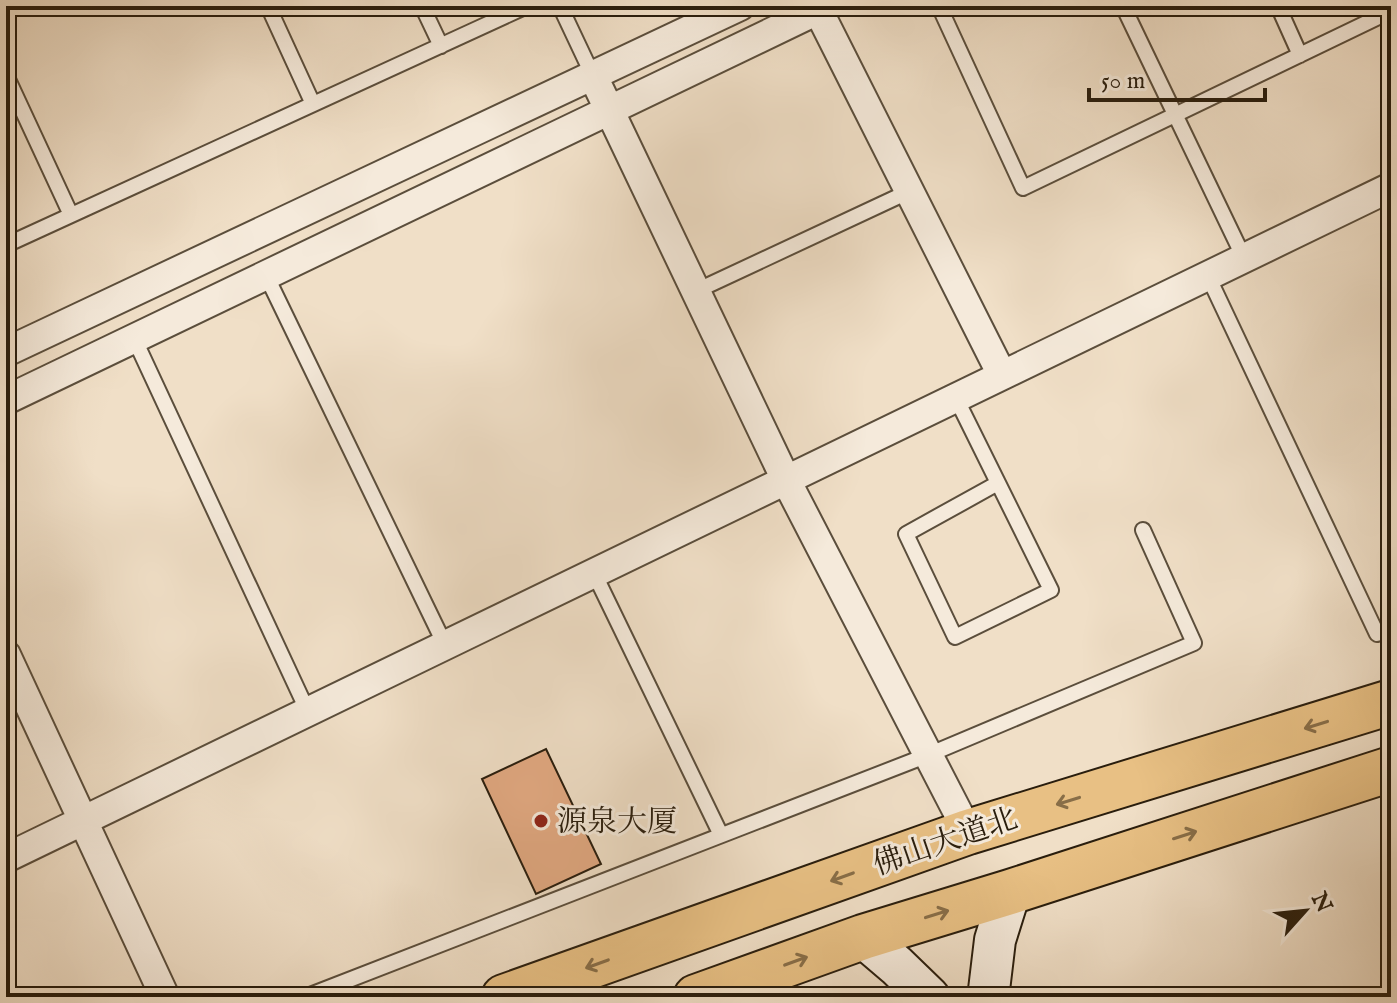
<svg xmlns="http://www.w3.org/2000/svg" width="1397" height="1003" font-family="'IM FELL English','Noto Serif SC',serif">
<rect width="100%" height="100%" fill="#f0dfc7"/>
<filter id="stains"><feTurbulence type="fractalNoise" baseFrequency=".0025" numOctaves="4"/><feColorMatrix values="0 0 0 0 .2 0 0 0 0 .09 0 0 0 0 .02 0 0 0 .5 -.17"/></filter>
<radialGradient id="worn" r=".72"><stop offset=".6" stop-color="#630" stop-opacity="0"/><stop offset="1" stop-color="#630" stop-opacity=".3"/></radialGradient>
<!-- building -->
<path fill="#e2a982" stroke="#291d0d" stroke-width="2" d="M546,749L601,864L536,894L482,779Z"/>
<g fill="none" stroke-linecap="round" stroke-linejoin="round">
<!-- service casing -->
<g stroke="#5b4e3c" stroke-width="18">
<path id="service" d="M268,6L313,104
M422,6L441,46
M560,6L593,76
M939,6L1023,188L1391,11
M1123,6L1244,258
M1278,6L1300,55
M6,75L71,215
M6,245L527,6
M266,275L445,645
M1208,276L1377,634L1391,629
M696,291L910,191
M134,338L308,712
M956,398L1051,590L955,637L906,534L998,483
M594,573L721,835
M305,997L928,755L1194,643L1143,530"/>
</g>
<!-- minor casing -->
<g stroke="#5b4e3c" stroke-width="32">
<path id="minor" d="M816,6L1002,375
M593,76L786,480L968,832
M6,352L740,6
M6,400L818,10
M6,655L165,997
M6,858L1391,187"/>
</g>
<!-- secondary casing -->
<g stroke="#291d0d" stroke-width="44">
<path id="secondary" d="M863,937L897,966L929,997
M992,997L989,990L995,940L1010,892"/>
</g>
<!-- trunk casing -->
<g stroke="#291d0d" stroke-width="48">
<path id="trunk" d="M504,997L968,832L1391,702
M696,997L863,937L1010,892L1391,769"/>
</g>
<!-- service -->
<use href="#service" stroke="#f5eadb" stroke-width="14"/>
<!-- minor -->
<use href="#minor" stroke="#f5eadb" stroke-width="28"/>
<!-- secondary -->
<use href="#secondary" stroke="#f5eadb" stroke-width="40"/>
<!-- trunk -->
<use href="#trunk" stroke="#e8c084" stroke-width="44"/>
</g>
<!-- one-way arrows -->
<defs><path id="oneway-shaft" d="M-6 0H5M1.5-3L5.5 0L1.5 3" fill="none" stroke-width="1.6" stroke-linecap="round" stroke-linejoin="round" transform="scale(2)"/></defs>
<g stroke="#886e48">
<use href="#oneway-shaft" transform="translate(1316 725) rotate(163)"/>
<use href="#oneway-shaft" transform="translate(1068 801) rotate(163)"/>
<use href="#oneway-shaft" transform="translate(1185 835) rotate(-18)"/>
<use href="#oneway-shaft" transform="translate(842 877) rotate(160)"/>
<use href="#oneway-shaft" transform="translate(937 914) rotate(-17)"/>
<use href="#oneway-shaft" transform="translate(796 961) rotate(-20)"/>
<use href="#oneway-shaft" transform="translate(597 964) rotate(160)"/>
</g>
<!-- markers -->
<circle fill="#8f2418" stroke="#f5eadb" stroke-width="3" cx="541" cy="821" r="8"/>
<g text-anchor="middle" stroke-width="6" stroke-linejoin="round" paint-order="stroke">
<!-- poi labels -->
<g font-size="30" fill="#291d0d" stroke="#f5eadb" text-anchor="start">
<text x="557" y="831">源泉大厦</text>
</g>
<!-- street labels -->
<g font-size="30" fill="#291d0d" stroke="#f5eadb">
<text transform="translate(945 841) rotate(-19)" y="10">佛山大道北</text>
</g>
</g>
<!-- margin -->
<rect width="1397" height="1003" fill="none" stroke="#f0dfc7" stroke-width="32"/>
<rect x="8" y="8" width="1381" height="987" fill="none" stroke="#291d0d" stroke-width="4"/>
<rect x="16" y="16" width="1365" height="971" fill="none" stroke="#291d0d" stroke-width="2"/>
<!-- north arrow -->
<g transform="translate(1305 911) rotate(63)" stroke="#f5eadb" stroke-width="6" paint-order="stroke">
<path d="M0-6L14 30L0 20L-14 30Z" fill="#291d0d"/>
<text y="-12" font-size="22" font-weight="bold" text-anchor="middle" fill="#291d0d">N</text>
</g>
<!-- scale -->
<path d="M1089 88v12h176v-12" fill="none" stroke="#291d0d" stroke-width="4"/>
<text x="1101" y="88" font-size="24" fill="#291d0d" stroke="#f5eadb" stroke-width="6" paint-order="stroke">50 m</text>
<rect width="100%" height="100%" filter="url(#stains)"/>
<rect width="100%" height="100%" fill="url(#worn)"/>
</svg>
